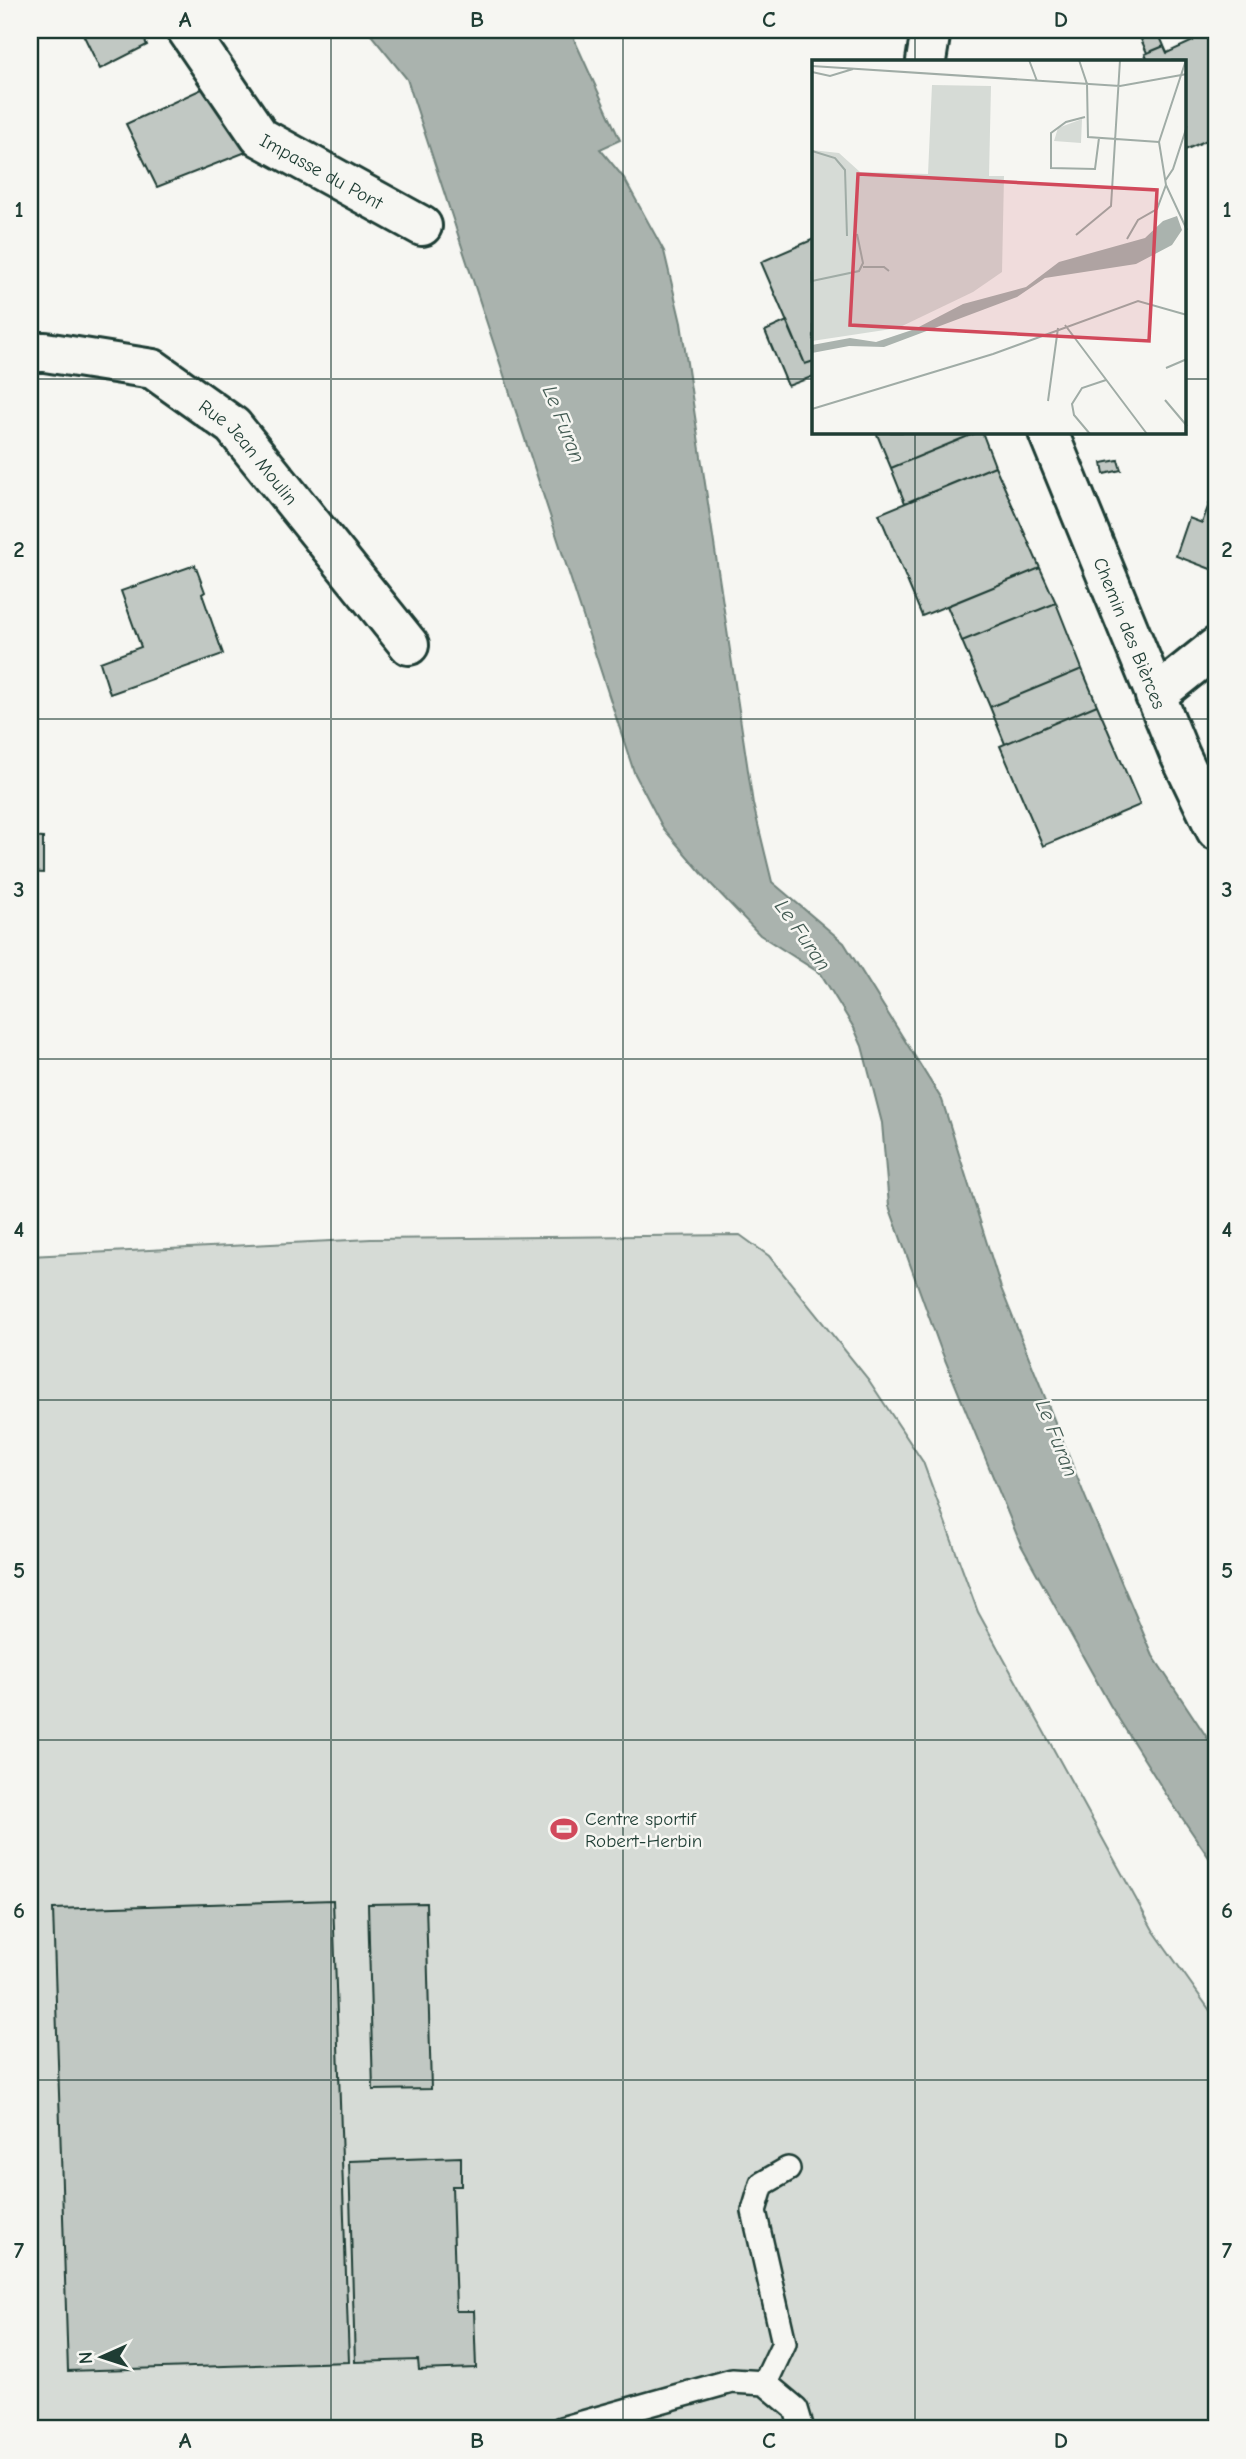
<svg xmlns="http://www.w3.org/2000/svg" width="1246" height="2459" font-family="'Comic Neue',sans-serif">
<rect width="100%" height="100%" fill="#f6f6f2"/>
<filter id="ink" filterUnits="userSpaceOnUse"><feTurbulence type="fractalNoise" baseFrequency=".0143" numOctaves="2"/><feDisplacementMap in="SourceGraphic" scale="14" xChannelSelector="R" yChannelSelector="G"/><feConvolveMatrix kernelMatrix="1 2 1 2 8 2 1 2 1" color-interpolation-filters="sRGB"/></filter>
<g filter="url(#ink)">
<!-- green -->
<path fill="#d6dbd6" stroke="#7a8c85" stroke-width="2" d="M740,1235L769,1256L868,1379L923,1462L978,1612L1153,1930L1216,2019V2429H30V1256L371,1239Z"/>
<!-- water -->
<path fill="#aab3ae" stroke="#72847d" stroke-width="2" d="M367,30H570L620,140L600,149L624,178L664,251L681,323L753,804L772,882L844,943L942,1100L1001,1288L1086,1499L1153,1656L1216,1751V1868L1166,1794L1110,1705L1021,1545L941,1350L889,1206L882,1123L862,1046L854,1028L821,974L760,935L711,884L663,828L634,772L407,79Z"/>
<!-- building -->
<path fill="#c1c8c3" stroke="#1f3d34" stroke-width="2" d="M81,30H140L147,45L100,69Z
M1157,30L1164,46L1147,53L1140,37Z
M1206,30H1216V136L1185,150V61H1148L1145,54L1164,46L1167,53L1193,41L1191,37Z
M204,88L246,152L157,187L126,124Z
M814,239V361L805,364L761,262Z
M787,321L805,364L814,361V376L788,386L765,331Z
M876,432H978L891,468Z
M978,432H982L995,466L905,503L891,468Z
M1118,460L1121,470L1104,474L1102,463Z
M995,466L1040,568L922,616L879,514Z
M1216,486V571L1176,556L1189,518L1202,523Z
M195,565L205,592L202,594L223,654L110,694L100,662L141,647L121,591Z
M1040,568L1056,603L962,641L947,606Z
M1056,603L1082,669L990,707L962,641Z
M1082,669L1097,705L1005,744L990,707Z
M1097,705L1140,805L1043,846L1000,746Z
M30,837L43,838V873L30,872Z
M333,1900L349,2362L68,2371L53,1909Z
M426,1903L431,2089L373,2090L368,1904Z
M461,2157V2186H452L456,2311H474L476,2368L419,2370L418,2360L355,2362L349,2161Z"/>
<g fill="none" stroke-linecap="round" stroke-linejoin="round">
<!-- lane casing -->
<g stroke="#1f3d34" stroke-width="28">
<path id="lane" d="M765,2383L784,2343L754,2211L762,2184L788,2169
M561,2429L732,2381L765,2383L796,2409L802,2429"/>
</g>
<!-- street casing -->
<g stroke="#1f3d34" stroke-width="44">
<g id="street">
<path id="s1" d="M187,30L260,137L422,226"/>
<path d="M926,61L931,30"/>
<path id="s2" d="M30,352H45L153,369L233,426L409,645"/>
<path id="s3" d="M1048,432L1180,755L1216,830"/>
<path d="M1155,696L1216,647"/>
</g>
</g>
<!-- lane -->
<use href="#lane" stroke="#f6f6f2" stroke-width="23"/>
<!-- street -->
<use href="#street" stroke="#f6f6f2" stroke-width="38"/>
</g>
</g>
<!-- grid -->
<path fill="none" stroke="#1f3d34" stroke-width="2" stroke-opacity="0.55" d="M331,30V2429M623,30V2429M915,30V61M30,379H814M1185,379H1216M915,432V2429M30,719H1216M30,1059H1216M30,1400H1216M30,1740H1216M30,2080H1216"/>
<!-- icons -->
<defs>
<g id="stadium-bare" transform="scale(2.1)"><path d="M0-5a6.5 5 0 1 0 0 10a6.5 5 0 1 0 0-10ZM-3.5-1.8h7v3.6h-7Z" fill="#d1495b" stroke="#f6f6f2" stroke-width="2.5" paint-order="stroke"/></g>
</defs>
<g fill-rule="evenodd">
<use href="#stadium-bare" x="564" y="1829"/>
</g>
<g text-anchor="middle" stroke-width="5" stroke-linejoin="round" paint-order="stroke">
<!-- street labels -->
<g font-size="19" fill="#1f3d34" stroke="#f6f6f2">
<text dy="7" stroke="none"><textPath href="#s1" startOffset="200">Impasse du Pont</textPath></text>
<text dy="7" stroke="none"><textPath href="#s2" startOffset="252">Rue Jean Moulin</textPath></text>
<text dy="7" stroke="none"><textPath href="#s3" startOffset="217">Chemin des Bièrces</textPath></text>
</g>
<!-- poi labels -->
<g font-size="19" fill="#1f3d34" stroke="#f6f6f2" text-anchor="start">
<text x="585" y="1825">Centre sportif<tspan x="585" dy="22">Robert-Herbin</tspan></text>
</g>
<!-- water labels -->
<g font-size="21" font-style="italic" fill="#425a52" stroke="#f6f6f2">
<text transform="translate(564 424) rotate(68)" y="7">Le Furan</text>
<text transform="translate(803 935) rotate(55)" y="7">Le Furan</text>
<text transform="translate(1057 1438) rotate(68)" y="7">Le Furan</text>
</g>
</g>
<!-- overview -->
<g transform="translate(812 60)">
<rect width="374" height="374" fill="#f6f6f2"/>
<path d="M120,25L179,26L177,116H192L190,212L161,232L86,268L0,281V90L27,93L48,112L116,114ZM270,59L269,83L242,81L246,68Z" fill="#d6dbd6"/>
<path d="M365,156L370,170L360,185L324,204L233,218L205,237L72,287L37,286L0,293V285L38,278L64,282L103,269L151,244L214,227L247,202L333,178L351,161Z" fill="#aab3ae"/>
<path fill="none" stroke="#a0aca6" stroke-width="2" d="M217,0L225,21M267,0L275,24L276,77L347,82M374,0L347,82L354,125L375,170M0,6L308,26L375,14M0,12L18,16L41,9M273,57L254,62L239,73V108L283,109L287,78M0,91L23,98L33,110L35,176M353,121L361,109L375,66M264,175L299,146L308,0M315,179L326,160L345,149L354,125M51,207H72L77,211M0,221L47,211L51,203L45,174M253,265L335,374M354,308L375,299M353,340L375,366M236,341L246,268M0,349L181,294L326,241L375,255M278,374L262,355L260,344L270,328L294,320"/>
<path fill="#d1495b" fill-opacity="0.15" stroke="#d1495b" stroke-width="3.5" d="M46,114L345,130L337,281L38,265Z"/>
<rect width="374" height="374" fill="none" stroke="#1f3d34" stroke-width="3.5"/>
</g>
<!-- margin -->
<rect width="1246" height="2459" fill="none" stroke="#f6f6f2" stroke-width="77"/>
<!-- north arrow -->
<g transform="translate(102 2357) rotate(267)" stroke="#f6f6f2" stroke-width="5" paint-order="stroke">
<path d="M0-5L12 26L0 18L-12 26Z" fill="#1f3d34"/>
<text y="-10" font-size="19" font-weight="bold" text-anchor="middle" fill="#1f3d34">N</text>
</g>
<rect x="38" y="38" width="1170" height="2382" fill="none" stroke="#1f3d34" stroke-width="2.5"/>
<g font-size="23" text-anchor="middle" font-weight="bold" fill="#1f3d34">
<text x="185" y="27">A</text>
<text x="477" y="27">B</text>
<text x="769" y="27">C</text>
<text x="1061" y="27">D</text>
<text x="19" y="217">1</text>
<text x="1227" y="217">1</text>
<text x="19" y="557">2</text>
<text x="1227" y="557">2</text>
<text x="19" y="897">3</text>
<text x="1227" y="897">3</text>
<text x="19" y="1237">4</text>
<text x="1227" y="1237">4</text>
<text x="19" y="1578">5</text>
<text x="1227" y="1578">5</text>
<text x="19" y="1918">6</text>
<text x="1227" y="1918">6</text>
<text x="19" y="2258">7</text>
<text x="1227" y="2258">7</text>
<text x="185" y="2448">A</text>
<text x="477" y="2448">B</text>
<text x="769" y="2448">C</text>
<text x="1061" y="2448">D</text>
</g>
</svg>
